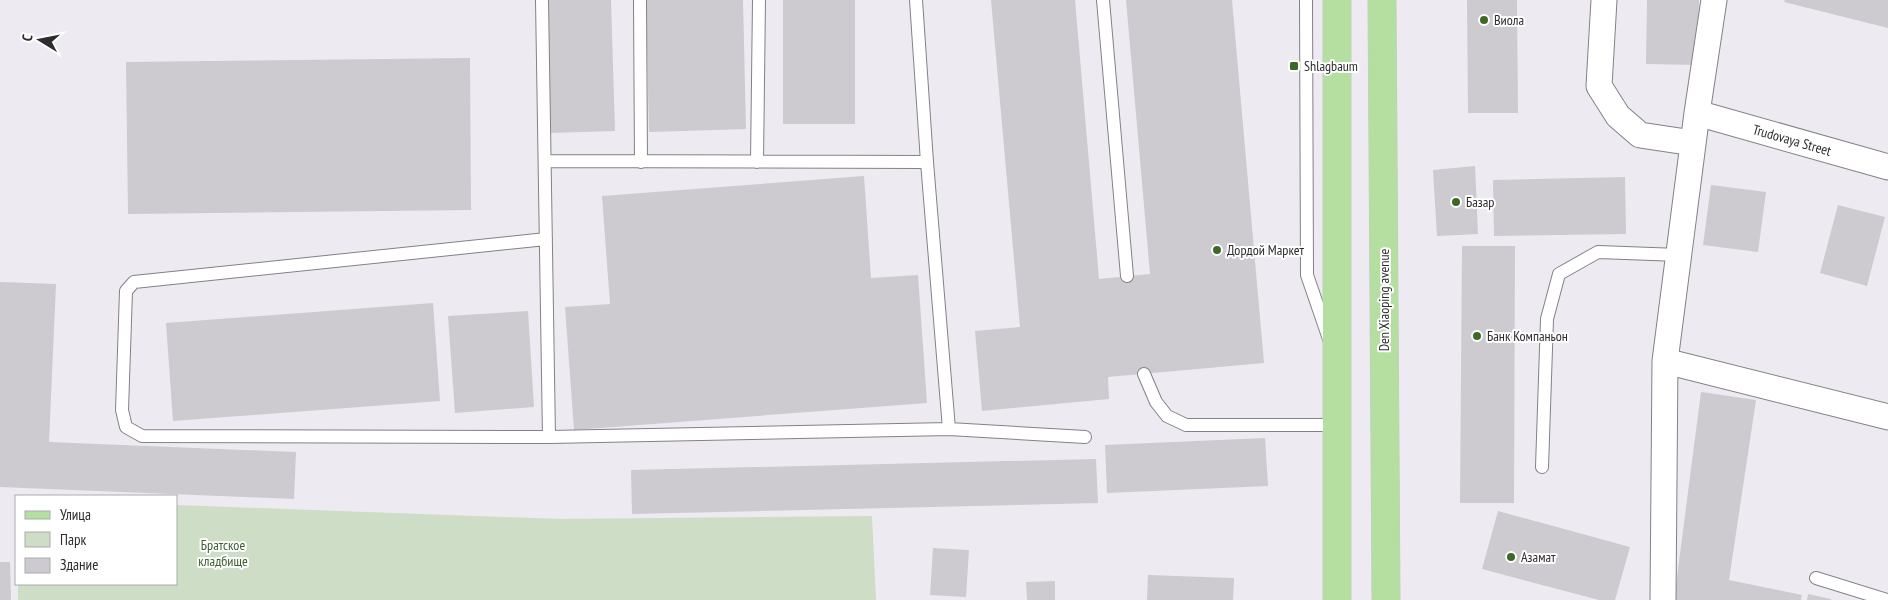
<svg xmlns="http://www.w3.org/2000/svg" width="1888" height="600" font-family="'PT Sans Narrow',sans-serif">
<rect width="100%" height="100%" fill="#eeeaf1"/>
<!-- green -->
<path fill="#cdddc6" d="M176,505L560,519L872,516L876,600H18V584H176Z"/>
<!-- building -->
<path fill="#cdcad0" d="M546,0H611L615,131L550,133Z
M646,0H743L746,129L649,132Z
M783,0H855V124H783Z
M991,0H1075L1099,279L1150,274L1126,0H1232L1264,363L1108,377L1109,399L982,411L975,331L1020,327Z
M1467,0H1517L1518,113H1468Z
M1647,0H1699L1698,65L1646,64Z
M1785,0H1888V28L1784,2Z
M470,58L471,210L128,214L126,62Z
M1475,166L1478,234L1437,236L1433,170Z
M864,176L871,278L918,275L927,403L574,430L565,307L610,304L602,196Z
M1625,177L1626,234L1494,236L1493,180Z
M1711,185L1766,192L1758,252L1703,245Z
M1838,205L1885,217L1867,286L1820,273Z
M1462,246H1515L1514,503H1460Z
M0,282L56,284L49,442L296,452L294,499L0,487Z
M433,303L440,401L173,421L166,323Z
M528,311L534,407L455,413L448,316Z
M1701,392L1756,400L1729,580L1802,595L1801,600H1674Z
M1265,438L1268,486L1107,493L1105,445Z
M1096,459L1098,503L632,514L631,470Z
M1498,511L1630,547L1615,600H1599L1482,569Z
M933,548L969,550L966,597L930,595Z
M0,562H10L11,600H0Z
M1148,575L1234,578L1233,600H1147Z
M1055,581V600H1027L1026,582Z
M1808,594L1831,599V600H1807Z"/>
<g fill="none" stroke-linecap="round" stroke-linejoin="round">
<!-- service casing -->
<g stroke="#848086" stroke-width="14">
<path id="service" d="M542,0L549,437L949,429L927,162L916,0
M640,0L641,162
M1103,0L1127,276
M1306,0L1307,275L1329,339
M545,161L927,162
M757,162L759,0
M546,239L134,282L126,291L122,410L126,427L142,436L549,437
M1144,374L1156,402L1167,416L1186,425H1337
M949,429L1085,437
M1542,467L1547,319L1559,274L1598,252L1679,255
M1816,578L1887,600"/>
</g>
<!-- minor casing -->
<g stroke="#848086" stroke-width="27">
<path id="minor" d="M1604,0L1599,86L1618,116L1640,135L1693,143
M1697,113L1888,167
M1665,361L1888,417
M1663,600L1665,361L1697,113L1714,0"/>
</g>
<!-- primary casing -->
<g stroke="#c8c8c9" stroke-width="29">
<path id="primary" d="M1337,0V600
M1382,0L1386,600"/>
</g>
<!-- service -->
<use href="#service" stroke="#fff" stroke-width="12"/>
<!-- minor -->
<use href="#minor" stroke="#fff" stroke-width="25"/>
<!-- primary -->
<use href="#primary" stroke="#b5dea1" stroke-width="28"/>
</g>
<!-- markers -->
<g fill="#3d6926" stroke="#fff" stroke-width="2">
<circle cx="1484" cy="20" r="5"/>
<rect x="1289" y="61" width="10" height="10" rx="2.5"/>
<circle cx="1456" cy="202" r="5"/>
<circle cx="1217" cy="250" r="5"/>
<circle cx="1477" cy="336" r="5"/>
<circle cx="1511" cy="557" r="5"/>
</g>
<g text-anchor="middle" stroke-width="4" stroke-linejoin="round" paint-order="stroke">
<!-- poi labels -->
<g font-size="14" fill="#2d2c2e" stroke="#fff" text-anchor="start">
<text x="1494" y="25">Виола</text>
<text x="1304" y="71">Shlagbaum</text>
<text x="1466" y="207">Базар</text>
<text x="1227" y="255">Дордой Маркет</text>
<text x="1487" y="341">Банк Компаньон</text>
<text x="1521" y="562">Азамат</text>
</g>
<!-- street labels -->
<g font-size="14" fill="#2d2c2e" stroke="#fff">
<text transform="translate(1792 140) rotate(16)" y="5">Trudovaya Street</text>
<text transform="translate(1384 300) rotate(-90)" y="5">Den Xiaoping avenue</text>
</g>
<!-- park labels -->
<g font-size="14" fill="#405e31" stroke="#fff">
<text x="223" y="550">Братское<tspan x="223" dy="16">кладбище</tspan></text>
</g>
</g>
<!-- legend -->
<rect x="15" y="495" width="162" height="90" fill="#ffffff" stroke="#ababab"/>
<rect x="25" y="511" width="25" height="8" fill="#b5dea1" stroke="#ababab"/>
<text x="60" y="520" font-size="15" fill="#2d2c2e">Улица</text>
<rect x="25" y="532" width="25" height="15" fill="#cdddc6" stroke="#ababab"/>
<text x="60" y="545" font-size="15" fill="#2d2c2e">Парк</text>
<rect x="25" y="558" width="25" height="15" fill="#cdcad0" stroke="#ababab"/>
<text x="60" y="570" font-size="15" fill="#2d2c2e">Здание</text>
<!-- north arrow -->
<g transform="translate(40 40) rotate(280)" stroke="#ffffff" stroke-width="4" paint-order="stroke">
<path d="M0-4L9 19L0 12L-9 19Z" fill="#2d2c2e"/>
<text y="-8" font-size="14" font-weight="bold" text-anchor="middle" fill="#2d2c2e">С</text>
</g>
</svg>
